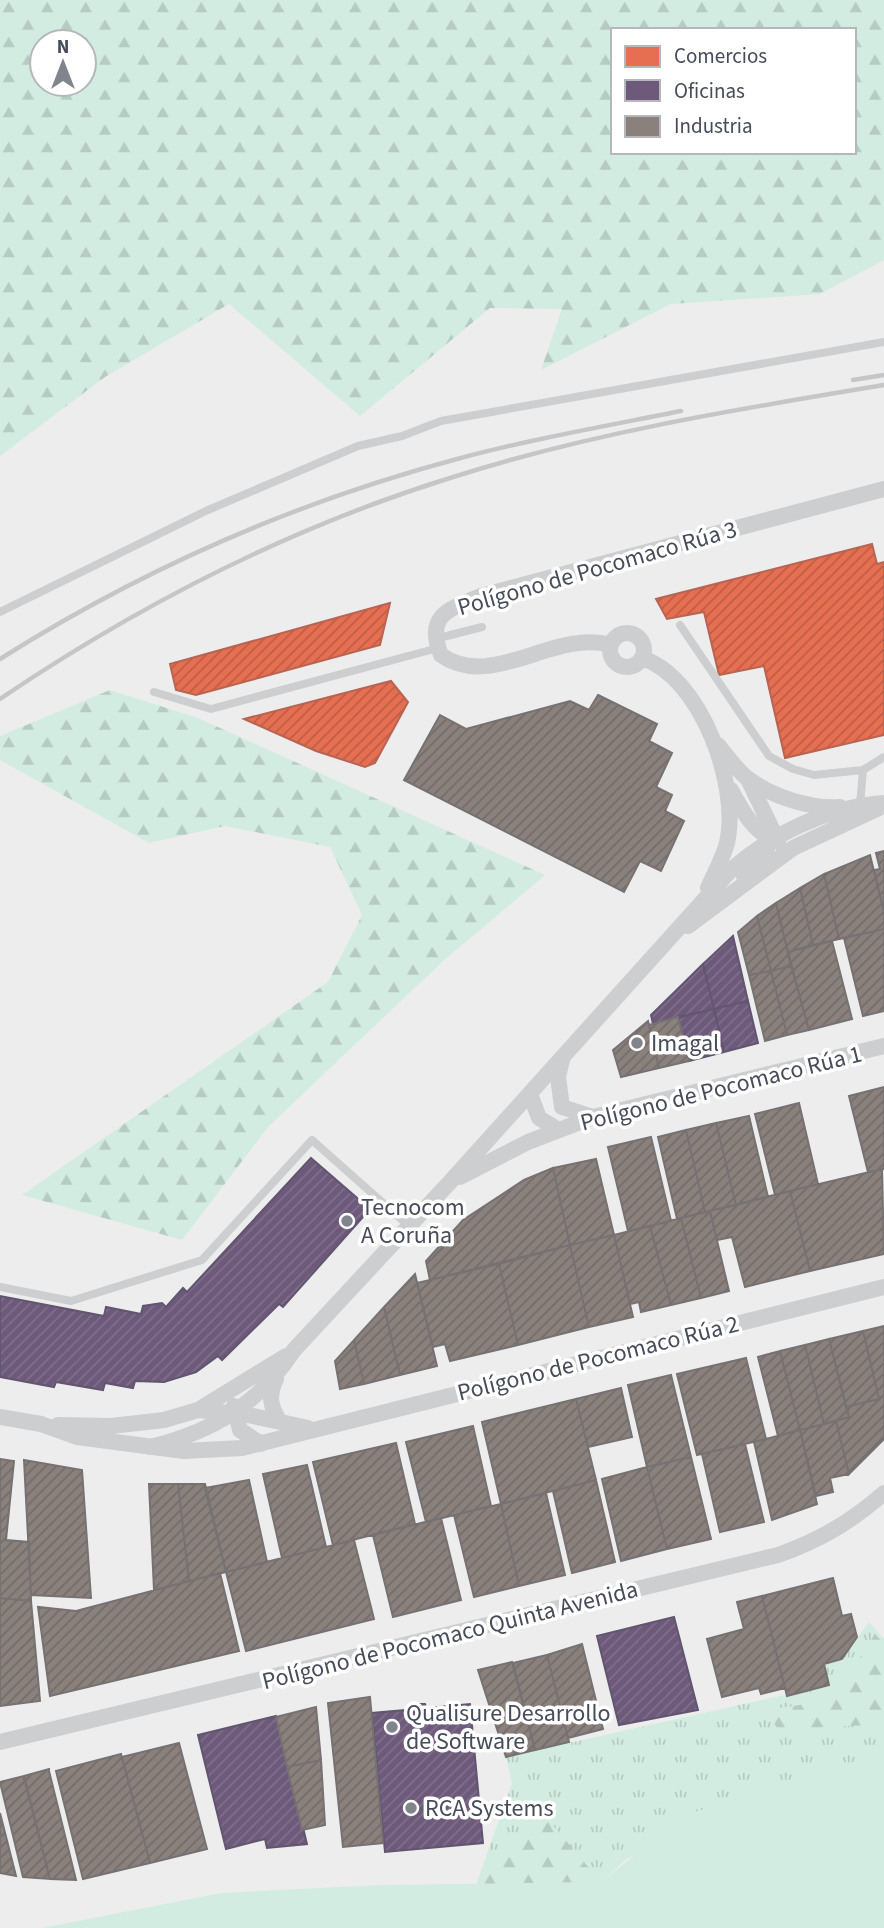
<svg xmlns="http://www.w3.org/2000/svg" width="884" height="1928" font-family="'Source Sans 3',sans-serif">
<defs>
<pattern id="grass-tufts" width="24" height="20" patternUnits="userSpaceOnUse" patternTransform="scale(1.75)"><rect width="24" height="20" fill="#d2ece1"/><path d="M3 7l-1-3M5 7V3M7 7l1-3M15 17l-1-3M17 17v-4M19 17l1-3" fill="none" stroke="#b6ccc3"/></pattern>
<pattern id="forest-firs" width="22" height="20" patternUnits="userSpaceOnUse" patternTransform="scale(1.75)"><rect width="22" height="20" fill="#d2ece1"/><path d="M5 1l3.5 6h-7zM16 11l3.5 6h-7z" fill="#b6ccc3"/></pattern>
<pattern id="shops-hatch" width="6" height="6" patternUnits="userSpaceOnUse" patternTransform="scale(1.75)"><rect width="6" height="6" fill="#e76f51"/><path d="M-1 1l2-2M0 6l6-6M5 7l2-2" fill="none" stroke="#bd5d46"/></pattern>
<pattern id="offices-hatch" width="6" height="6" patternUnits="userSpaceOnUse" patternTransform="scale(1.75)"><rect width="6" height="6" fill="#6d597a"/><path d="M-1 1l2-2M0 6l6-6M5 7l2-2" fill="none" stroke="#7f6f8b"/></pattern>
<pattern id="industry-hatch" width="6" height="6" patternUnits="userSpaceOnUse" patternTransform="scale(1.75)"><rect width="6" height="6" fill="#8a817c"/><path d="M-1 1l2-2M0 6l6-6M5 7l2-2" fill="none" stroke="#736c69"/></pattern>
</defs>
<rect width="100%" height="100%" fill="#eeeded"/>
<!-- grass -->
<path fill="url(#grass-tufts)" d="M869,1622L884,1639V1752L628,1858L601,1882L476,1885L512,1783L506,1757L829,1685L824,1664L842,1659Z"/>
<!-- forest -->
<path fill="url(#forest-firs)" fill-rule="evenodd" d="M0,0H884V260L820,294L671,304L541,370L562,309L490,308L360,416L229,304L105,377L0,456ZM613,30H854V152H613ZM84,42V84H42V42Z
M110,690L198,718L545,875L443,961L268,1127L182,1240L22,1195L328,982L362,915L330,847L225,826L149,843L0,760V736Z
M875,1634L884,1644V1724L778,1730L767,1710L832,1700Z
M545,1816L601,1882L476,1885Z"/>
<!-- park -->
<path fill="#d2ece1" d="M884,1752V1928H42L221,1893L381,1885L601,1882L685,1815Z"/>
<!-- shops -->
<path fill="url(#shops-hatch)" stroke="#b76453" stroke-width="2" d="M872,544L877,564L884,562V735L785,758L764,666L719,675L704,612L667,619L656,599Z
M390,603L380,645L196,695L176,690L170,664Z
M391,681L408,702L375,763L365,767L316,751L244,719Z"/>
<!-- offices -->
<path fill="url(#offices-hatch)" stroke="#615570" stroke-width="2" d="M733,936L748,1001L714,1009L703,964Z
M703,964L714,1009L653,1024L651,1015Z
M748,1001L758,1043L724,1052L714,1009Z
M714,1009L724,1052L689,1061L678,1017Z
M311,1158L370,1209L283,1307L279,1304L222,1360L218,1356L196,1372L164,1382L135,1381L133,1388L105,1383L103,1390L56,1382L54,1387L0,1377V1296L104,1316L106,1307L141,1314L143,1306L162,1303L166,1307L183,1288L187,1292Z
M674,1617L698,1710L619,1725L597,1636Z
M416,1704H425L426,1708L470,1704L483,1843L385,1852L372,1713L417,1709Z
M276,1716L307,1844L267,1848L265,1839L226,1849L198,1735Z"/>
<!-- industry -->
<path fill="url(#industry-hatch)" stroke="#767172" stroke-width="2" d="M598,695L657,724L649,741L672,753L656,787L672,795L665,811L684,821L661,871L640,861L624,892L404,780L440,715L466,729L570,701L589,710Z
M884,851V912L874,870L880,869L876,853Z
M870,855L884,912V929L839,939L824,874Z
M824,874L839,939L813,945L800,888Z
M800,888L813,945L788,952L776,903Z
M776,903L791,966L771,971L757,916Z
M757,916L771,971L749,975L738,932Z
M884,929V1011L863,1016L844,938Z
M832,941L852,1019L809,1030L788,952Z
M791,966L809,1030L787,1035L771,971Z
M771,971L787,1035L765,1041L749,975Z
M678,1017L689,1061L659,1068L649,1025Z
M648,1021L659,1068L621,1077L613,1050Z
M884,1087V1169L868,1172L849,1096Z
M799,1103L818,1184L775,1195L755,1114Z
M749,1116L768,1197L736,1205L716,1123Z
M716,1123L736,1205L705,1212L686,1130Z
M686,1130L705,1212L677,1219L658,1137Z
M651,1137L671,1221L628,1231L608,1147Z
M596,1159L614,1235L570,1245L553,1168Z
M553,1168L570,1245L430,1280L426,1261L463,1220L524,1180Z
M882,1169L884,1254L810,1271L790,1191Z
M790,1191L810,1271L745,1287L732,1237L717,1240L710,1211Z
M710,1211L729,1291L701,1298L681,1218Z
M681,1218L701,1298L671,1305L650,1226Z
M650,1226L671,1305L641,1312L639,1302L630,1304L614,1235Z
M614,1235L633,1317L589,1327L570,1245Z
M570,1245L589,1327L518,1345L499,1264Z
M499,1264L518,1345L450,1361L445,1344L433,1347L417,1283Z
M415,1274L437,1366L400,1375L384,1307Z
M384,1307L400,1375L364,1384L354,1340Z
M884,1326V1439L849,1474L836,1421L849,1417L846,1407L879,1399L863,1331Z
M863,1331L879,1399L846,1407L829,1339Z
M829,1339L849,1417L824,1424L805,1345Z
M354,1340L364,1384L340,1389L335,1361Z
M805,1345L824,1424L800,1430L780,1351Z
M780,1351L800,1430L778,1436L758,1357Z
M746,1358L766,1439L697,1455L677,1374Z
M671,1375L691,1457L647,1467L628,1385Z
M621,1388L632,1437L588,1447L576,1399Z
M576,1399L596,1480L501,1504L482,1422Z
M836,1421L849,1474L830,1478L833,1492L816,1496L800,1430Z
M473,1426L491,1506L426,1522L406,1442Z
M800,1430L817,1504L772,1520L754,1442Z
M396,1443L415,1524L333,1545L313,1462Z
M745,1444L764,1522L720,1532L702,1454Z
M691,1457L711,1539L667,1549L647,1467Z
M0,1459L14,1461L6,1540L29,1542L31,1601L0,1598Z
M24,1460L82,1470L91,1598L31,1595Z
M307,1465L326,1547L282,1558L263,1474Z
M647,1467L667,1549L621,1561L602,1479Z
M249,1480L267,1562L226,1572L205,1488Z
M596,1480L615,1562L572,1573L553,1491Z
M149,1484H178L189,1581L154,1590Z
M178,1484H205L226,1572L189,1581Z
M546,1493L565,1575L519,1586L501,1504Z
M501,1504L519,1586L474,1597L454,1515Z
M441,1518L461,1600L393,1617L373,1535Z
M354,1540L374,1619L246,1651L226,1572Z
M220,1573L239,1651L50,1696L38,1607L76,1611Z
M833,1578L842,1616L851,1614L857,1637L842,1659L824,1664L829,1685L787,1696L762,1596Z
M762,1596L785,1688L761,1694L759,1688L722,1697L707,1639L744,1629L737,1602Z
M0,1598L31,1601L40,1701L0,1706Z
M582,1644L603,1729L568,1738L547,1655Z
M547,1655L569,1742L535,1750L513,1663Z
M512,1662L535,1750L506,1757L478,1670Z
M370,1697L383,1843L343,1847L328,1703Z
M316,1707L321,1760L287,1767L276,1717Z
M179,1743L207,1849L150,1863L122,1757Z
M121,1754L150,1863L83,1879L56,1771Z
M321,1760L325,1825L302,1830L287,1767Z
M49,1769V1771L76,1880L50,1879L24,1776Z
M24,1776V1778L50,1879L23,1877L0,1782Z
M0,1813L16,1876L0,1873Z"/>
<g fill="none" stroke-linecap="round" stroke-linejoin="round">
<!-- service -->
<path stroke="#ccced0" stroke-width="8" d="M0,612L208,510L358,446L402,436L441,421L884,342
M680,625L769,756L793,769L814,775L863,770L884,757
M435,639L482,627
M154,692L211,709L438,648
M860,805L863,770
M0,1287L71,1301L202,1260L312,1140L409,1226"/>
<!-- minor -->
<path stroke="#ccced0" stroke-width="16" d="M610 650a17 17 0 1 1 34 0a17 17 0 1 1-34 0Z
M610,645C554,629 492,691 441,655C425,616 448,609 481,596L884,489
M642,658C701,677 740,786 727,843C723,858 714,874 708,888
M718,745C727,756 736,769 747,778C771,796 809,809 840,807
M731,790C743,812 754,833 778,842
M744,877L765,854L773,831L748,779
M688,926L793,848L879,808
M562,1060L558,1077L562,1107L593,1117
M530,1094L539,1118L559,1130
M460,1177L528,1142L593,1117L884,1046
M276,1379C268,1396 270,1406 280,1422
M234,1406L240,1430L261,1444
M198,1410L286,1356
M0,1417L41,1424L77,1437L184,1451L242,1448L884,1287
M58,1425L111,1426L164,1420L198,1410L248,1415L308,1428
M150,1447C212,1432 259,1404 294,1350L450,1182L731,870C773,833 828,807 884,803
M0,1742L778,1555C820,1540 851,1522 884,1493"/>
<!-- rail -->
<path stroke="#c5c6c8" stroke-width="4.5" d="M853,380L884,375
M0,659C141,570 296,502 457,459C531,439 606,426 681,411
M0,699C139,605 289,528 450,478C590,433 739,409 884,385"/>
</g>
<!-- markers -->
<g fill="#81848d" stroke="#fff" stroke-width="2.5">
<circle cx="637" cy="1043" r="7"/>
<circle cx="347" cy="1221" r="7"/>
<circle cx="392" cy="1727" r="7"/>
<circle cx="411" cy="1808" r="7"/>
</g>
<g text-anchor="middle" stroke-width="7" stroke-linejoin="round" paint-order="stroke">
<!-- street labels -->
<g font-size="24" fill="#464c59" stroke="#fff">
<text transform="translate(597 568) rotate(-16)" y="8">Polígono de Pocomaco Rúa 3</text>
<text transform="translate(721 1088) rotate(-14)" y="8">Polígono de Pocomaco Rúa 1</text>
<text transform="translate(598 1358) rotate(-14)" y="8">Polígono de Pocomaco Rúa 2</text>
<text transform="translate(450 1635) rotate(-14)" y="8">Polígono de Pocomaco Quinta Avenida</text>
</g>
<!-- poi labels -->
<g font-size="24" fill="#464c59" stroke="#fff" text-anchor="start">
<text x="651" y="1051">Imagal</text>
<text x="361" y="1215">Tecnocom<tspan x="361" dy="28">A Coruña</tspan></text>
<text x="406" y="1721">Qualisure Desarrollo<tspan x="406" dy="28">de Software</tspan></text>
<text x="425" y="1816">RCA Systems</text>
</g>
</g>
<!-- legend -->
<rect x="611" y="28" width="245" height="126" fill="#ffffff" stroke="#b5b7bd" stroke-width="2"/>
<rect x="625" y="46" width="35" height="21" fill="#e76f51" stroke="#b5b7bd" stroke-width="2"/>
<text x="674" y="63" font-size="21" fill="#464c59">Comercios</text>
<rect x="625" y="80" width="35" height="21" fill="#6d597a" stroke="#b5b7bd" stroke-width="2"/>
<text x="674" y="98" font-size="21" fill="#464c59">Oficinas</text>
<rect x="625" y="116" width="35" height="21" fill="#8a817c" stroke="#b5b7bd" stroke-width="2"/>
<text x="674" y="133" font-size="21" fill="#464c59">Industria</text>
<!-- north arrow -->
<g transform="translate(63 63)"><circle r="33" fill="#ffffff" stroke="#b5b7bd" stroke-width="2"/>
<path d="M0-5L12 26L0 18L-12 26Z" fill="#81848d"/>
<text y="-10" font-size="19" font-weight="bold" text-anchor="middle" fill="#464c59">N</text>
</g>
</svg>
